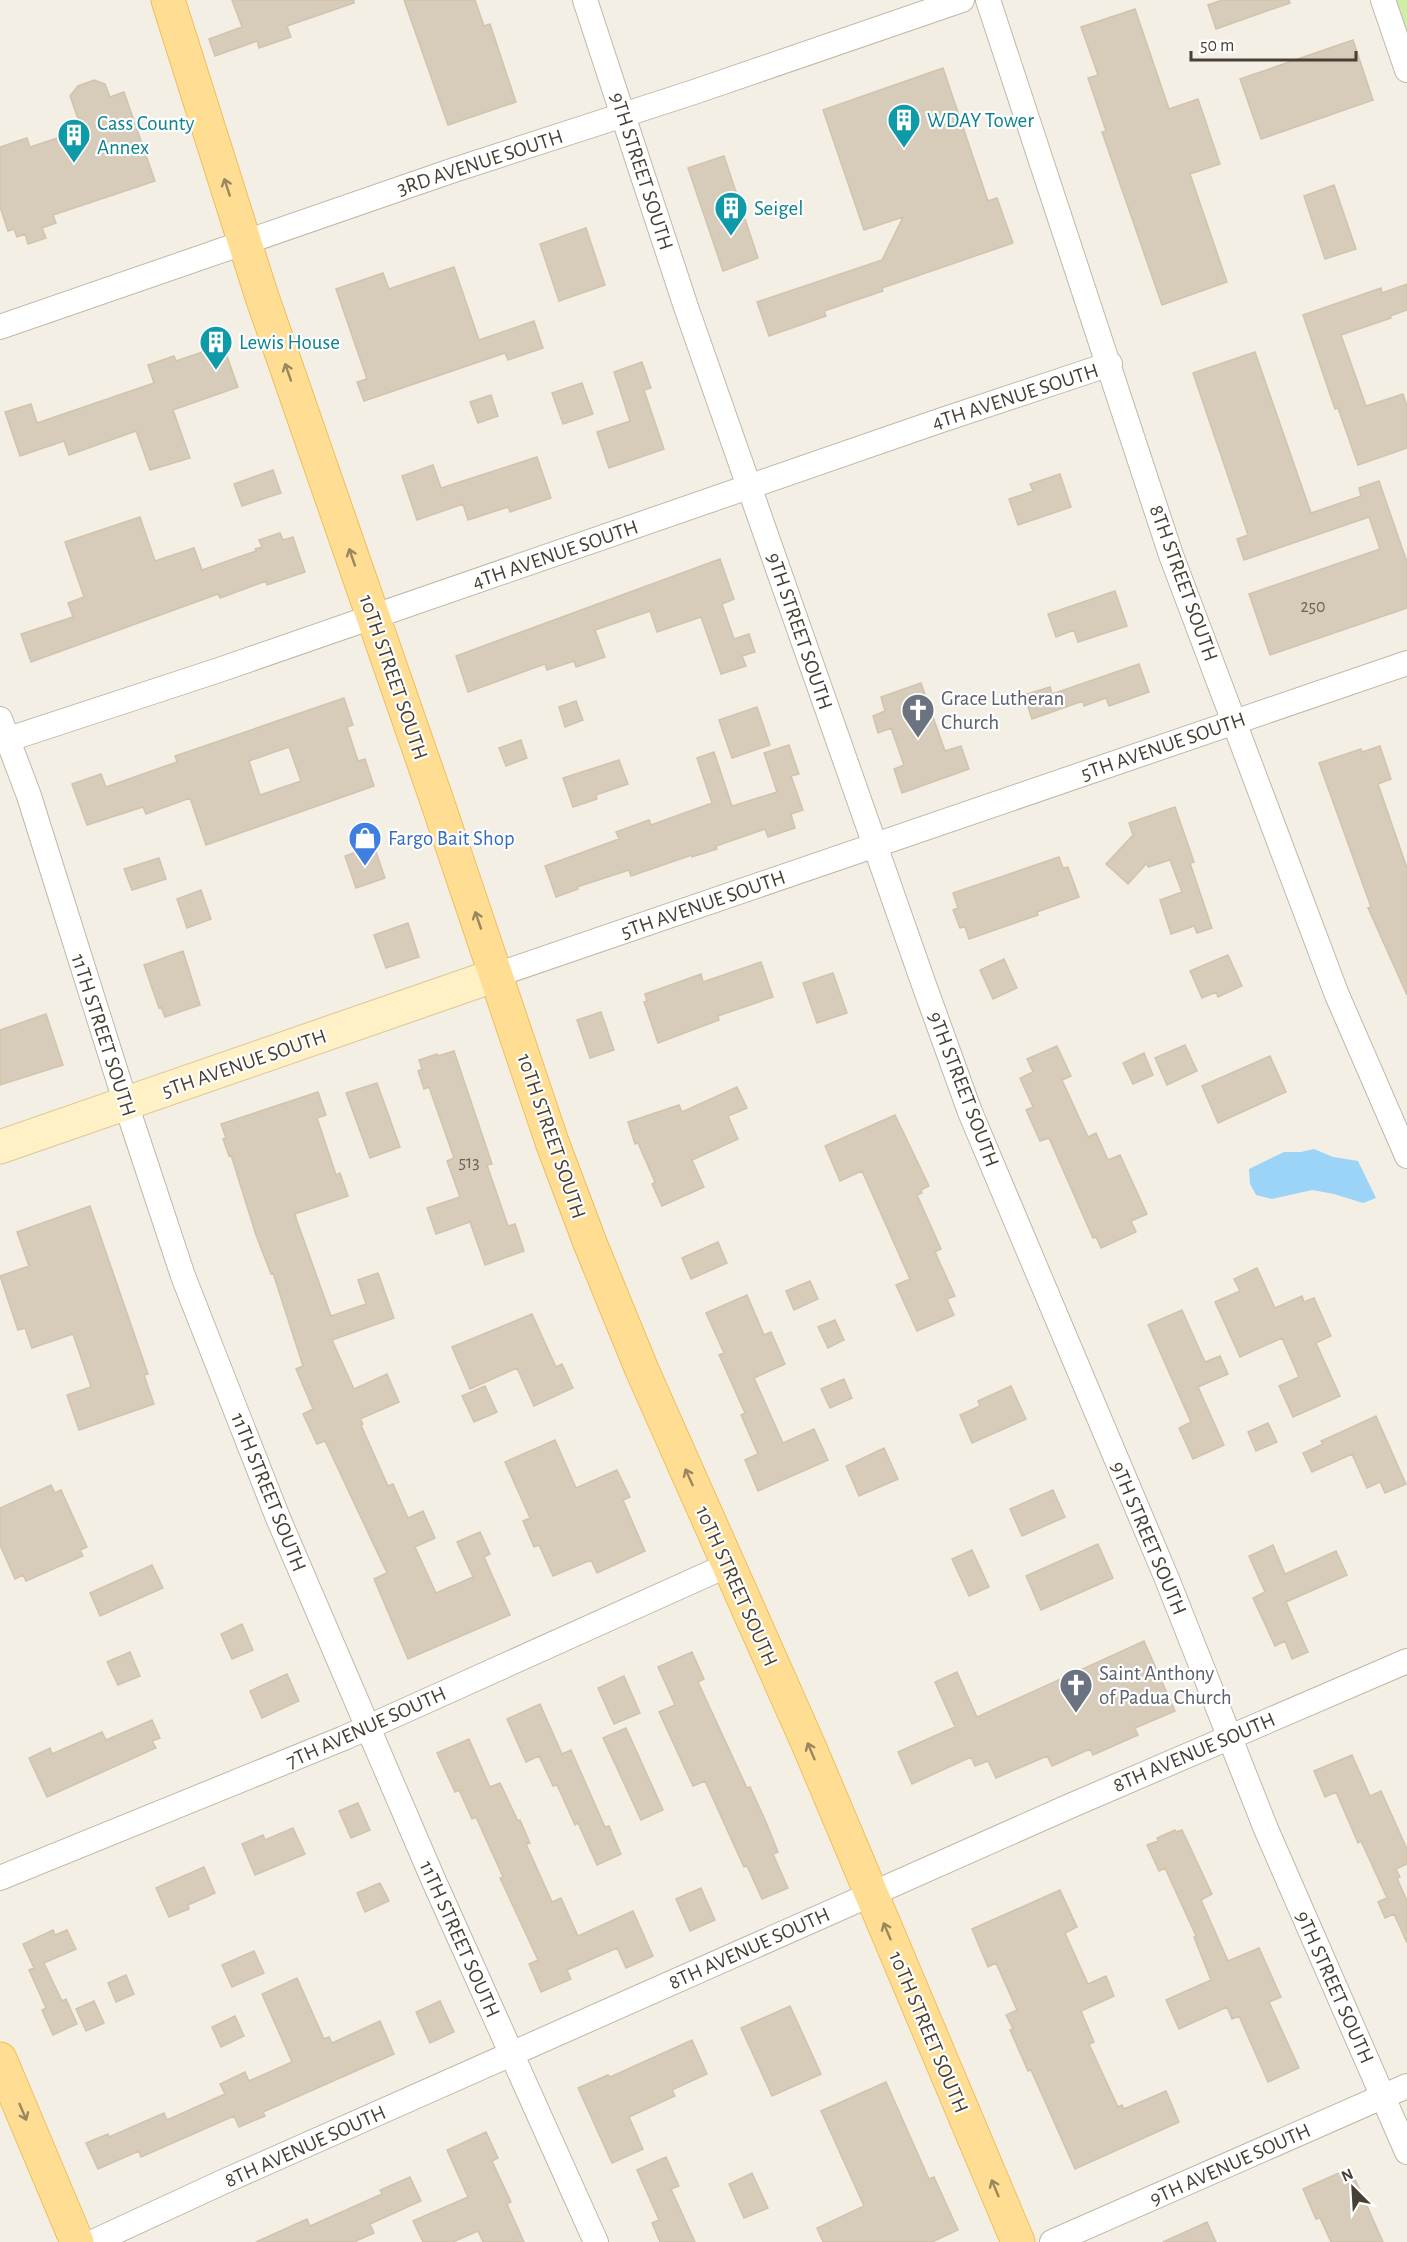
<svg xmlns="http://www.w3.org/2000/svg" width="1407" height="2242" font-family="'Alegreya Sans',sans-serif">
<rect width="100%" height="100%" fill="#f4efe5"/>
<!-- green -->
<path fill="#d0edaa" d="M1396,0H1407V31Z"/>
<!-- water -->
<path fill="#9cd4f7" d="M1314,1149L1333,1157L1358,1161L1376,1198L1363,1203L1334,1194L1312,1190L1272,1199L1256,1195L1250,1184L1249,1169L1284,1152H1301Z"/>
<!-- building -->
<path fill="#d7cbba" stroke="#d3c3ac" stroke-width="1.5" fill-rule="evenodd" d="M232,0H354V3L287,26L291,37L259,48L257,41L215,56L209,39L242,27Z
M404,0H475L484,26L490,24L516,102L448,125Z
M1222,0H1289L1290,3L1216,29L1208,5Z
M1135,9L1169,109L1198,99L1220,164L1190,174L1227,282L1162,305L1102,132L1106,131L1088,78L1098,75L1081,27Z
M1353,40L1373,100L1261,139L1240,79Z
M943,68L988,201L997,198L1013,243L882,288L883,291L824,311L826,316L769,336L757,302L882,260L903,217L864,230L823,110Z
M94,80L105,84L110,97L124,92L155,181L53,215L56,223L42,228L46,238L28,244L25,234L17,237L14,229L8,231L0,207V147L27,138L30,147L82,130L70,96L78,86Z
M724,156L758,258L723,271L688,168Z
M1334,185L1356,249L1325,259L1304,196Z
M586,228L605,285L559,301L540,244Z
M454,267L479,340L534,321L543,348L508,360L505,353L364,401L357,382L367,379L336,289L383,273L389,289Z
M1407,284V310L1390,316L1391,318L1341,335L1366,406L1403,394L1407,406V448L1358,465L1338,408L1335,409L1303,315L1381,288L1382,293Z
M223,345L238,387L173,410L190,458L150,470L136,431L69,455L64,441L20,456L5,412L31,404L37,423L154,383L148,365L174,356L176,361Z
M1255,352L1311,513L1361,496L1359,488L1379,481L1407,562V608L1270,655L1249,594L1380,549L1369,517L1244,560L1237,539L1248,535L1193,373Z
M642,362L651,388L644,390L664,449L609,468L597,432L630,421L614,372Z
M582,383L593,414L563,424L552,393Z
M491,395L498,416L478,423L470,402Z
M537,457L551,498L510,512L508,507L468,520L463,504L417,520L402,476L433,465L441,488Z
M273,470L281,493L242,506L234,484Z
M1060,474L1071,507L1018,525L1009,499L1033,491L1030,484Z
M140,517L155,561L194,548L202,570L256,551L255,549L262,547L259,540L280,533L283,540L293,537L305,572L267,585L266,581L220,598L218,594L31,662L21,634L73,617L68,603L84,597L65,542Z
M720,559L734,599L722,604L734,639L749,634L755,652L742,656L746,666L721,674L701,617L657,632L650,611L595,630L605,657L576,667L574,661L547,670L545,664L468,692L456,656Z
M1115,591L1127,626L1078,642L1074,630L1056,637L1048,614Z
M1139,664L1149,692L1109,706L1106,698L1084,706L1083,701L1032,719L1024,695L1050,687L1052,694Z
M921,683L945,751L961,746L969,769L902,793L894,769L904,765L891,728L878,733L873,716L885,711L881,697Z
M344,698L353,725L347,727L358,761L365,759L374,786L206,845L190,798L146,814L143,807L87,825L72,784L101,774L106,787L177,762L175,756ZM289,747L301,781L260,795L249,761Z
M576,701L583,720L565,727L559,707Z
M757,707L770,745L732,758L719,720Z
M521,740L527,758L506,766L499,748Z
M789,745L799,774L791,776L803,810L791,814L795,828L768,837L765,829L716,846L717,849L692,857V855L631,876L629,870L577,887L578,889L556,897L545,866L619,839L616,832L649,820L651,825L712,803L697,758L714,752L732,806L777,792L764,753Z
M1380,746L1391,779L1378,784L1407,868V995L1368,908L1371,907L1319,763L1361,749L1362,752Z
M619,760L628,784L596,795L597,799L573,807L563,778Z
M1175,807L1194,862L1190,863L1212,928L1197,933L1194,926L1171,934L1160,900L1182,892L1170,860L1148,867L1147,863L1128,884L1106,864L1133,835L1129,823Z
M374,846L385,878L356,888L345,856Z
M1059,857L1063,868L1068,867L1079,897L1037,912L1038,915L969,939L965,927L960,928L953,910L958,908L953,893Z
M159,858L166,879L132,890L124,869Z
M201,890L211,919L187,928L177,899Z
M408,923L419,957L386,968L374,935Z
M183,951L200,1005L165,1017L161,1007L159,1008L144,965Z
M1228,955L1242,986L1218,997L1216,992L1202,998L1190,971Z
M1004,959L1017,988L993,999L980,970Z
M761,962L773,997L718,1016L719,1020L658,1043L644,1002L647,1001L645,994L701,974L703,982Z
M833,973L847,1013L817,1023L803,983Z
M601,1012L614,1050L590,1058L577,1020Z
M46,1014L63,1065L0,1085V1030Z
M1185,1045L1197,1071L1167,1085L1155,1058Z
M1057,1046L1071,1076L1062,1080L1088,1137L1096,1133L1108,1160L1120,1155L1147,1214L1131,1221L1136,1232L1101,1248L1096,1237L1093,1238L1049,1138L1040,1141L1026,1110L1033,1107L1020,1078L1033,1072L1027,1059Z
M454,1051L492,1164L487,1165L508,1226L515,1224L524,1251L485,1265L470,1222L436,1234L427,1208L460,1197L447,1161L454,1158L429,1087L424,1089L418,1071L422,1069L419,1060L437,1054L438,1056Z
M1144,1053L1153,1075L1133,1084L1123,1063Z
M1270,1056L1286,1092L1218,1123L1202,1086Z
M377,1083L400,1147L370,1158L346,1093Z
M737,1087L747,1108L728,1116L738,1139L692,1160L704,1187L662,1206L652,1184L655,1182L638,1143L635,1144L628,1122L679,1105L682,1112Z
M318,1092L326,1115L317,1118L336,1175L340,1173L348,1196L295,1214L297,1221L331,1316L366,1304L358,1280L378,1273L394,1318L332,1340L354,1389L387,1374L399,1402L360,1419L363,1424L361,1425L388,1486L393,1484L408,1518L423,1511L435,1538L415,1547L436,1593L473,1577L457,1542L480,1532L490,1554L484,1557L510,1615L408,1659L374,1579L387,1573L325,1441L317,1444L303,1414L313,1409L296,1369L303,1366L273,1273L271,1274L256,1235L231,1155L229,1156L223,1139L226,1138L221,1124Z
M895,1115L929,1186L921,1190L922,1193L917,1195L941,1249L935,1252L955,1296L947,1299L954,1315L917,1331L896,1285L910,1279L862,1171L840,1181L825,1146Z
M90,1206L148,1374L144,1375L154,1404L79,1430L67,1395L91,1387L73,1334L32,1348L25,1328L18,1330L0,1276L29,1266L17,1232Z
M718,1242L727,1263L691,1279L682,1258Z
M1257,1268L1275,1308L1302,1296L1304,1302L1314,1298L1331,1336L1316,1343L1340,1396L1293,1417L1279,1386L1299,1377L1282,1338L1240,1357L1215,1302L1240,1291L1234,1279Z
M810,1281L818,1299L794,1310L786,1291Z
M747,1295L764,1335L771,1332L785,1364L754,1378L783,1443L814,1429L828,1460L758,1491L745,1460L758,1454L741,1415L745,1413L719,1355L724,1353L706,1313Z
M1182,1310L1205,1362L1220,1356L1228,1374L1198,1387L1224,1445L1193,1459L1179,1428L1191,1422L1148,1325Z
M532,1314L556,1367L562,1364L573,1388L534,1406L517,1368L470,1389L452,1347Z
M835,1320L844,1340L828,1348L818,1327Z
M844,1379L852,1398L830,1408L821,1389Z
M485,1386L497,1412L474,1422L462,1396Z
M1011,1386L1026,1419L972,1443L960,1415L980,1406L978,1401Z
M1376,1416L1406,1484L1385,1493L1380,1482L1367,1488L1352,1454L1312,1472L1303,1453L1323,1444L1321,1441Z
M1268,1423L1277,1442L1256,1451L1248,1432Z
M555,1440L576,1488L617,1470L630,1497L623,1500L645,1551L597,1573L591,1560L553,1576L539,1545L534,1547L523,1521L530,1518L505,1462Z
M884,1448L898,1479L859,1496L846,1466Z
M51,1485L55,1493L61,1490L87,1547L80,1550L83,1556L26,1581L23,1575L15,1579L0,1545V1508Z
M1053,1490L1065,1517L1022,1536L1010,1509Z
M1098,1544L1113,1578L1041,1610L1026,1576Z
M1273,1545L1285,1574L1336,1551L1347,1575L1286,1602L1308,1652L1292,1659L1285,1641L1275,1646L1253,1598L1265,1592L1249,1556Z
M972,1550L989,1587L969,1596L952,1559Z
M152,1565L163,1588L100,1616L90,1593Z
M242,1624L253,1650L232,1659L221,1634Z
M1144,1641L1175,1711L1135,1728L1138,1735L1093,1755L1090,1749L1052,1766L1047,1756L996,1778L988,1761L975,1766L971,1757L912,1784L898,1752L955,1727L935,1682L957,1672L977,1717Z
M130,1652L140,1676L118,1685L107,1662Z
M692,1652L704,1679L698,1682L747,1788L750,1787L766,1822L778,1852L773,1854L788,1888L762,1899L747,1866L744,1867L705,1781L693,1786L659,1712L675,1705L658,1667Z
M287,1674L299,1701L262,1718L250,1691Z
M624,1676L640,1713L614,1724L598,1688Z
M540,1704L562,1754L571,1750L605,1827L609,1826L621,1854L597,1865L578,1823L575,1825L557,1785L553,1786L539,1756L526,1762L507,1719Z
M152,1720L160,1738L152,1741L156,1748L47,1797L29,1758L50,1748L52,1754L102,1732L106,1740Z
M626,1728L663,1810L641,1820L603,1738Z
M469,1739L490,1787L500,1783L518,1821L520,1820L530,1843L526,1844L552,1902L561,1898L578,1936L633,1911L653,1956L626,1968L617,1948L567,1970L571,1979L541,1992L529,1964L538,1960L500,1878L503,1877L476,1817L472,1819L459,1790L455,1792L437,1753Z
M1352,1755L1370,1796L1381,1791L1407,1849V1864L1396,1869L1400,1877L1397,1878L1407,1901V1943L1394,1914L1385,1918L1378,1902L1387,1898L1361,1841L1358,1843L1336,1792L1325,1797L1314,1771Z
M358,1803L370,1830L351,1838L339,1811Z
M293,1828L305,1854L255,1875L242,1844L263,1835L265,1840Z
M1175,1830L1176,1832L1182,1830L1212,1894L1201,1900L1228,1961L1259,1948L1281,1997L1269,2002L1299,2068L1268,2082L1239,2016L1232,2019L1227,2007L1179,2029L1166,2000L1211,1980L1194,1937L1196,1936L1165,1868L1159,1871L1147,1845L1158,1841L1157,1838Z
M204,1867L215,1893L188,1905L189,1909L169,1917L156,1888Z
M380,1883L389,1901L365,1912L357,1893Z
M701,1888L715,1920L690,1931L676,1899Z
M1060,1890L1077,1927L1065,1933L1088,1984L1106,1976L1114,1996L1081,2011L1094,2042L1089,2044L1118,2107L1122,2105L1124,2109L1166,2091L1179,2122L1075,2169L1031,2070L1028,2071L1010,2030L1013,2029L1006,2015L1017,2010L996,1963L988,1967L972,1929Z
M53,1930L55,1935L67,1930L76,1949L44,1963L62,2001L66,1999L77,2024L53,2035L42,2010L46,2008L29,1970L34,1968L23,1944Z
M254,1951L264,1973L232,1987L222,1965Z
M126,1975L134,1994L116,2002L108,1983Z
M297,1978L324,2039L329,2037L332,2043L380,2021L394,2054L263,2112L265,2116L239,2127L234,2116L141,2157L139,2151L98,2169L86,2143L108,2134L109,2137L164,2113L167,2120L225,2094L220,2084L245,2072L249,2081L292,2062L262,1994Z
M94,2001L104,2023L86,2031L76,2009Z
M440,2001L454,2032L430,2043L416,2012Z
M790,2006L821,2074L772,2096L741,2028Z
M235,2016L244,2036L221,2047L212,2027Z
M692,2040L707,2074L672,2090L675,2096L629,2117L643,2149L612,2163L578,2088L608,2075L610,2077Z
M886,2082L929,2179L934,2177L958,2230L932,2242H823L817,2228L864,2206L821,2111Z
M486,2132L498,2158L492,2161L511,2202L507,2204L524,2242H483L478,2231L453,2242H423L413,2221L468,2197L447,2150Z
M666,2157L679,2186L671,2189L695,2242H660L652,2223L659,2220L637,2170Z
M1350,2168L1368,2208L1383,2242H1331L1320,2218L1316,2219L1303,2189Z
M752,2173L768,2208L744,2218L729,2184Z
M410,2177L421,2201L370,2224L374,2233L354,2242H256L307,2219L310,2226L382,2194L380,2190Z
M1207,2222L1216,2242H1163Z"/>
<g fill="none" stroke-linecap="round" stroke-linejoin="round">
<!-- street casing -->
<g stroke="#c1b7a7" stroke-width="26">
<path id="street" d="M585,0L686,307L923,982L970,1112L1167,1579L1266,1829L1407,2152
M988,0L1171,555L1337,995L1407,1156
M1383,0L1407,70
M0,327L454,170L694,92L962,0
M0,719L29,796L126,1104L183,1276L278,1518L433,1879L596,2242
M0,742L219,670L939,421L1110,364
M496,975L1407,663
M0,1878L344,1738L728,1565
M93,2242L225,2181L1070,1806L1407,1661
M1052,2242L1407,2086"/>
</g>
<!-- secondary casing -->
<g stroke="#dcc693" stroke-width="35">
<path id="secondary" d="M0,1147L496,975"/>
</g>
<!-- primary casing -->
<g stroke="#efbe59" stroke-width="35">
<path id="primary" d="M168,0L262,297L436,798L552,1142L590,1243L642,1370L809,1746L1018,2242
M0,2059L77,2242"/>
</g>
<!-- street -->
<use href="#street" stroke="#fff" stroke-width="24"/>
<!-- secondary -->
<use href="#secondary" stroke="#fff0c5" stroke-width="33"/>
<!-- primary -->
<use href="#primary" stroke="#ffde94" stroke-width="33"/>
</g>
<!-- one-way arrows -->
<defs><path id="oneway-shaft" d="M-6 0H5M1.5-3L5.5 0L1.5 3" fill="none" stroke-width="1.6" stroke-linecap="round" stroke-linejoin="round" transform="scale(1.5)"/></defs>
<g stroke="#9a875f">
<use href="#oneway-shaft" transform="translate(227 187) rotate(-108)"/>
<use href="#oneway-shaft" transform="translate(288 372) rotate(-109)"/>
<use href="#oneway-shaft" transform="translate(352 557) rotate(-109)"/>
<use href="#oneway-shaft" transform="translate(478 920) rotate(-109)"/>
<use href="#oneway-shaft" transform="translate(689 1477) rotate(-114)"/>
<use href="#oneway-shaft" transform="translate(811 1751) rotate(-113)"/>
<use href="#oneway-shaft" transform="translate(887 1931) rotate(-113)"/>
<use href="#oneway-shaft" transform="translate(23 2112) rotate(67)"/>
<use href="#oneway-shaft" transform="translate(995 2188) rotate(-113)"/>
</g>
<!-- icons -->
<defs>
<g id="building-pin" transform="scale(1.725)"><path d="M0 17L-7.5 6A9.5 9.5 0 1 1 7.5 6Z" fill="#0f9aa8" stroke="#fff"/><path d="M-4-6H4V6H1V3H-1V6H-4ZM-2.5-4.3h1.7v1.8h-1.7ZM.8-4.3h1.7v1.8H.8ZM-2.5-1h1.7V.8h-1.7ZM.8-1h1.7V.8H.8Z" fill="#fff"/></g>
<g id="church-pin" transform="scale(1.725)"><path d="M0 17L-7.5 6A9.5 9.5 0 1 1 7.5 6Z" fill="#6b7280" stroke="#fff"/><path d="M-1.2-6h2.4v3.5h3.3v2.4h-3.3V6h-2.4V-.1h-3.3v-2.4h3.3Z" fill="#fff"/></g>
<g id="shop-pin" transform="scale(1.725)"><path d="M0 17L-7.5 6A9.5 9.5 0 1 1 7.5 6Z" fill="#3f7fe0" stroke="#fff"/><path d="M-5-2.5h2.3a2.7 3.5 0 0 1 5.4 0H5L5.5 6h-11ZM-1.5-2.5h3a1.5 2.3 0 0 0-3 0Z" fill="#fff"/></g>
</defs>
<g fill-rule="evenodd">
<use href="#building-pin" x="904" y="120"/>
<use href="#building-pin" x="74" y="135"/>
<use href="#building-pin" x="731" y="208"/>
<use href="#building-pin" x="216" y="342"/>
<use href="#church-pin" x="918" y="710"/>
<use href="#shop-pin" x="365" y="838"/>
<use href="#church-pin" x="1076" y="1685"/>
</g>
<g text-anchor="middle" stroke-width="4.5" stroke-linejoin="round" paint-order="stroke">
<!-- number labels -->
<g font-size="18" fill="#6c6356">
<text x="1313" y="612">250</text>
<text x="469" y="1168">513</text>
</g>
<!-- culture labels -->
<g font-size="21" fill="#0d838f" stroke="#fff" text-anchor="start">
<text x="927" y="127">WDAY Tower</text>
<text x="97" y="130">Cass County<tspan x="97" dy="24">Annex</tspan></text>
<text x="754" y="215">Seigel</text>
<text x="239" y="349">Lewis House</text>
</g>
<!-- street labels -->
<g font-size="21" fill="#484034" stroke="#fff">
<text transform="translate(480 162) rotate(-18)" y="7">3RD AVENUE SOUTH</text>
<text transform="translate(642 171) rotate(72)" y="7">9TH STREET SOUTH</text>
<text transform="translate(1015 396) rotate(-18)" y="7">4TH AVENUE SOUTH</text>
<text transform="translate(555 554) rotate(-19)" y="7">4TH AVENUE SOUTH</text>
<text transform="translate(1184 583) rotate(70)" y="7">8TH STREET SOUTH</text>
<text transform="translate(800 631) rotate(71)" y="7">9TH STREET SOUTH</text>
<text transform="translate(394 677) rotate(71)" y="7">10TH STREET SOUTH</text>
<text transform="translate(1163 746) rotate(-19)" y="7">5TH AVENUE SOUTH</text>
<text transform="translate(703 904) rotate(-19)" y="7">5TH AVENUE SOUTH</text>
<text transform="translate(104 1035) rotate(72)" y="7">11TH STREET SOUTH</text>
<text transform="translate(244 1063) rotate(-19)" y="7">5TH AVENUE SOUTH</text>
<text transform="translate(964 1089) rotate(69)" y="7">9TH STREET SOUTH</text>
<text transform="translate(552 1136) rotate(71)" y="7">10TH STREET SOUTH</text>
<text transform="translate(269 1492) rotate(68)" y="7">11TH STREET SOUTH</text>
<text transform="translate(1149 1538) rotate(67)" y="7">9TH STREET SOUTH</text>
<text transform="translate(737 1586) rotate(66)" y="7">10TH STREET SOUTH</text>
<text transform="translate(366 1727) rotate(-24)" y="7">7TH AVENUE SOUTH</text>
<text transform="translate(1194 1752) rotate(-23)" y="7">8TH AVENUE SOUTH</text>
<text transform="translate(460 1939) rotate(66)" y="7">11TH STREET SOUTH</text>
<text transform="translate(749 1948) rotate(-24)" y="7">8TH AVENUE SOUTH</text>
<text transform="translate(1335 1987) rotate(66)" y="7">9TH STREET SOUTH</text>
<text transform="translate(929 2032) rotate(67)" y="7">10TH STREET SOUTH</text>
<text transform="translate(305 2146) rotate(-24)" y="7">8TH AVENUE SOUTH</text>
<text transform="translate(1230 2164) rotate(-24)" y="7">9TH AVENUE SOUTH</text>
</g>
<!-- worship labels -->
<g font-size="21" fill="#5b616d" stroke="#fff" text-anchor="start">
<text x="941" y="705">Grace Lutheran<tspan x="941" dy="24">Church</tspan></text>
<text x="1099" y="1680">Saint Anthony<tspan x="1099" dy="24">of Padua Church</tspan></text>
</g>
<!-- shop labels -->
<g font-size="21" fill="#366cbe" stroke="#fff" text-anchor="start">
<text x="388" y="845">Fargo Bait Shop</text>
</g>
</g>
<!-- north arrow -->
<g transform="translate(1353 2188) rotate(336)" stroke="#ffffff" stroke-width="4.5" paint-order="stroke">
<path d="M0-4.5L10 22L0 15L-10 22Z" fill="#484034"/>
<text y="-9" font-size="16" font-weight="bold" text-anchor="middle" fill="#484034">N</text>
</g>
<!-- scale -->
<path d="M1191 51v9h165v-9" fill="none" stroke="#484034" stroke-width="3"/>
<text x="1200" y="51" font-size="18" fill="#484034" stroke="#ffffff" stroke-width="4.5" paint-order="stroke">50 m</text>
</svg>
